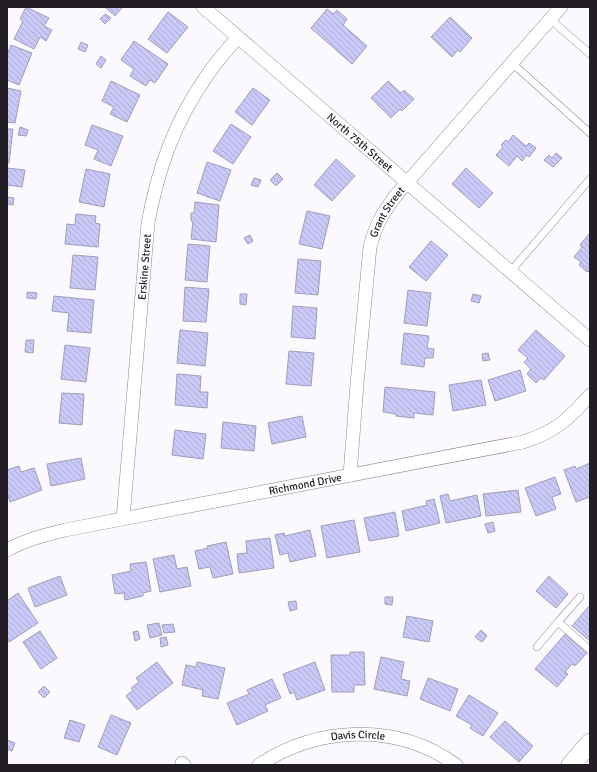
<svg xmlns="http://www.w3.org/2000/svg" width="597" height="772" font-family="Signika,sans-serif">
<defs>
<pattern id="building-back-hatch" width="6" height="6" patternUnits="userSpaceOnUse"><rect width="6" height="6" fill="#c9c8f6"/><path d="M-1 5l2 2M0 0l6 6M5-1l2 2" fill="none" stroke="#acabd3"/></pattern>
</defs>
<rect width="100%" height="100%" fill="#fcf9fe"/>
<!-- building -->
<path fill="url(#building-back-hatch)" stroke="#9e9eb8" d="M26,7L49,18L44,26L52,30L46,41L40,37L34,49L14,39L23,21L20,19Z
M106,7H122V8L115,16L106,8Z
M327,9L333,14L337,10L347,19L343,25L367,46L352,64L311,28Z
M168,12L188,27L167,53L148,39Z
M105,14L111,18L105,24L100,19Z
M450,17L472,38L460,52L458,50L452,57L431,37Z
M134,41L168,64L155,83L150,80L146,86L130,76L134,69L121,60Z
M81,42L88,45L85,52L78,49Z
M11,45L32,53L19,85L7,80V55Z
M101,56L106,60L101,68L96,64Z
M111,81L140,95L127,122L110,114L114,107L102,101Z
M388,81L401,93L404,90L414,99L402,111L400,109L391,118L371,98Z
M7,88L21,91L15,123L7,122Z
M253,88L270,100L252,125L235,112Z
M231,124L251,137L233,164L213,151Z
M92,125L123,136L111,166L94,159L98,150L85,145Z
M20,127L28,130L26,136L18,135Z
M7,129H13L9,163H7Z
M513,135L526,146L529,143L536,148L529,157L527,155L522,161L517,156L509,166L496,155L503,147L501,145L506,140L508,142Z
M556,153L562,158L553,167L544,160L549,155L552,158Z
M336,159L355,176L332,201L314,185Z
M207,162L231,170L220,201L197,193Z
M7,168L25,170L22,187L8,185L7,197L14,198L13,205L7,204Z
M466,168L493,193L479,208L452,184Z
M86,169L110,174L104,207L79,202Z
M277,173L283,179L276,186L270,180Z
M254,178L261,180L258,187L251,185Z
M195,202L219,205L216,242L191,239L193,221H191V213H194Z
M307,211L330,216L322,249L299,244Z
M76,214L96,216L95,223L100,224L98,247L65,244L67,224L75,225Z
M590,233V273L588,271L587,272L579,265L581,262L574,257L582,247L580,245Z
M250,235L253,241L248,244L244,238Z
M431,241L448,255L426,281L409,267Z
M188,244L210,246L207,282L185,280Z
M73,255L98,257L95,290L70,288Z
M298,259L321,261L318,295L295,293Z
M185,287L209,289L206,322L183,321Z
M408,290L431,293L427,326L404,323Z
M27,292L37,293L36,299L27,298Z
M240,294H247L246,305L240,304Z
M473,294L481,296L479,303L471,301Z
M54,296L94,300L91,333L67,331L69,313L52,311Z
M293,306L317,308L315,339L291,337Z
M180,330L208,333L205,366L177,363Z
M536,330L565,356L544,380L541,378L536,383L527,374L531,369L524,362L528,358L518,350Z
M404,333L429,336L427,348L434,349L433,358H425L424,367L401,364Z
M26,340H34L33,353L25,352Z
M65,345L90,348L86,382L61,379Z
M289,351L314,353L311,386L286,384Z
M488,353L490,360L483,361L482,354Z
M520,370L526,391L495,401L488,380Z
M177,374L201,376L200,392H208L207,408L175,405Z
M481,380L486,405L453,411L449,385Z
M385,387L435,392L433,415L414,413V418L396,416V414L383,412Z
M62,393L84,394L82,425L59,423Z
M302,416L306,437L272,444L268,423Z
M223,422L256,426L254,451L221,448Z
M175,430L206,434L203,459L172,455Z
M81,458L85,479L51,486L47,464Z
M590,463V497L576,502L564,470L575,466L576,469Z
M19,466L21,472L34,468L42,490L10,502L7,493V470Z
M555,477L561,494L552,497L556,509L536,516L525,488Z
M518,490L521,512L486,516L483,494Z
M448,494L450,501L477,495L481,516L446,523L440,496Z
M434,499L440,523L406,531L402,511L427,505L426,501Z
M395,512L399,536L369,541L364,518Z
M354,520L360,552L327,558L321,526Z
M493,522L495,531L488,533L485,524Z
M310,530L316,556L290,562L288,553L280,555L275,535L284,533L285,536Z
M270,538L274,568L239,573L237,554L247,553L246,541Z
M226,542L233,574L213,578L210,567L199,569L195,551L208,548L207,546Z
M174,555L177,569L187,567L191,586L160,592L153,559Z
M146,562L151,591L143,593V596L125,600L124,593L115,594L112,575L131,571L130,564Z
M60,576L67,595L35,607L28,588Z
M549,576L568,594L556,608L536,591Z
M18,593L38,623L9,642L7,639V601Z
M385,597H393L392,605L385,604Z
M296,601L297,609L290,611L288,602Z
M590,605V641L572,626Z
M407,616L433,621L429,642L403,637Z
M159,623L162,635L150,638L147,625Z
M173,624L175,632L164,633L162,625Z
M481,630L487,636L482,642L475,637Z
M40,631L57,658L41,669L23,642Z
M138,631L140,639L135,641L133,632Z
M565,634L587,653L575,666L572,664L565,672L568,674L557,687L535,669Z
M166,637L168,645L161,647L160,638Z
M350,652H364L365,685H354V692H332L331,655H350Z
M381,657L404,662L401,679L410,681L407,696L374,689Z
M157,662L173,683L137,710L126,696L133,690L131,688L139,682L136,678Z
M197,662L225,668L218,699L202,696L203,690L182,685L186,665L196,667Z
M315,662L325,690L297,700L294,692L290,694L283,674Z
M428,678L458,689L450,711L420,699Z
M272,679L281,698L265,705L268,711L237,725L227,703L249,694L247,690Z
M44,686L50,692L44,698L38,692Z
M469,695L498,713L483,736L470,728L472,725L456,716Z
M111,715L131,723L117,755L98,747Z
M70,720L85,725L79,742L64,738Z
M505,721L533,746L519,762L490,737Z
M7,740L15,743L12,751L7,749Z"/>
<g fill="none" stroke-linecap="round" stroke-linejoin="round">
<!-- service casing -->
<g stroke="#938399" stroke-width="8">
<path id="service" d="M550,19L590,54
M512,63L590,133
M511,271L590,179
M580,597L558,622L590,650
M537,647L558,622"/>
</g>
<!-- minor casing -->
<g stroke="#938399" stroke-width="14">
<g id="minor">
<path id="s1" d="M203,7L590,340"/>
<path id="s2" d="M350,475L357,384L370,247C376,224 382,214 397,194L561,7"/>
<path id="s3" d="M123,519L148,223C158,169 174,123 206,77C215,63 227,50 238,37"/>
<path id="s4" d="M7,550C25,540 45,535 65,530L523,442C555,432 569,419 590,395"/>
<path d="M182,763L184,765"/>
<path id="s5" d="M259,765C318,726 397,722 456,765"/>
</g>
</g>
<!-- secondary casing -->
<g stroke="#938399" stroke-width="20">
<path id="secondary" d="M571,765L590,743"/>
</g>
<!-- service -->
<use href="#service" stroke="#fff" stroke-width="7"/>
<!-- minor -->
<use href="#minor" stroke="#fff" stroke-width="13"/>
<!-- secondary -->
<use href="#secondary" stroke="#fff" stroke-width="19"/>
</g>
<g text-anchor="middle" stroke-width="4" stroke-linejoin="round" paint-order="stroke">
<!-- street labels -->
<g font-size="11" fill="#231d25" stroke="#fcf9fe">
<text dy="4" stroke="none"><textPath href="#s1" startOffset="207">North 75th Street</textPath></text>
<text dy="4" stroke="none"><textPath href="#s2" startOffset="268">Grant Street</textPath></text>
<text dy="4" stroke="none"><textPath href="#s3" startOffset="253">Erskine Street</textPath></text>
<text dy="4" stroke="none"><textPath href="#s4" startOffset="306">Richmond Drive</textPath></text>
<text dy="4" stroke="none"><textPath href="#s5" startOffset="105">Davis Circle</textPath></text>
</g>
</g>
<!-- border -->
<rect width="597" height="772" fill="none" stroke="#231d25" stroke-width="16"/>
</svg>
